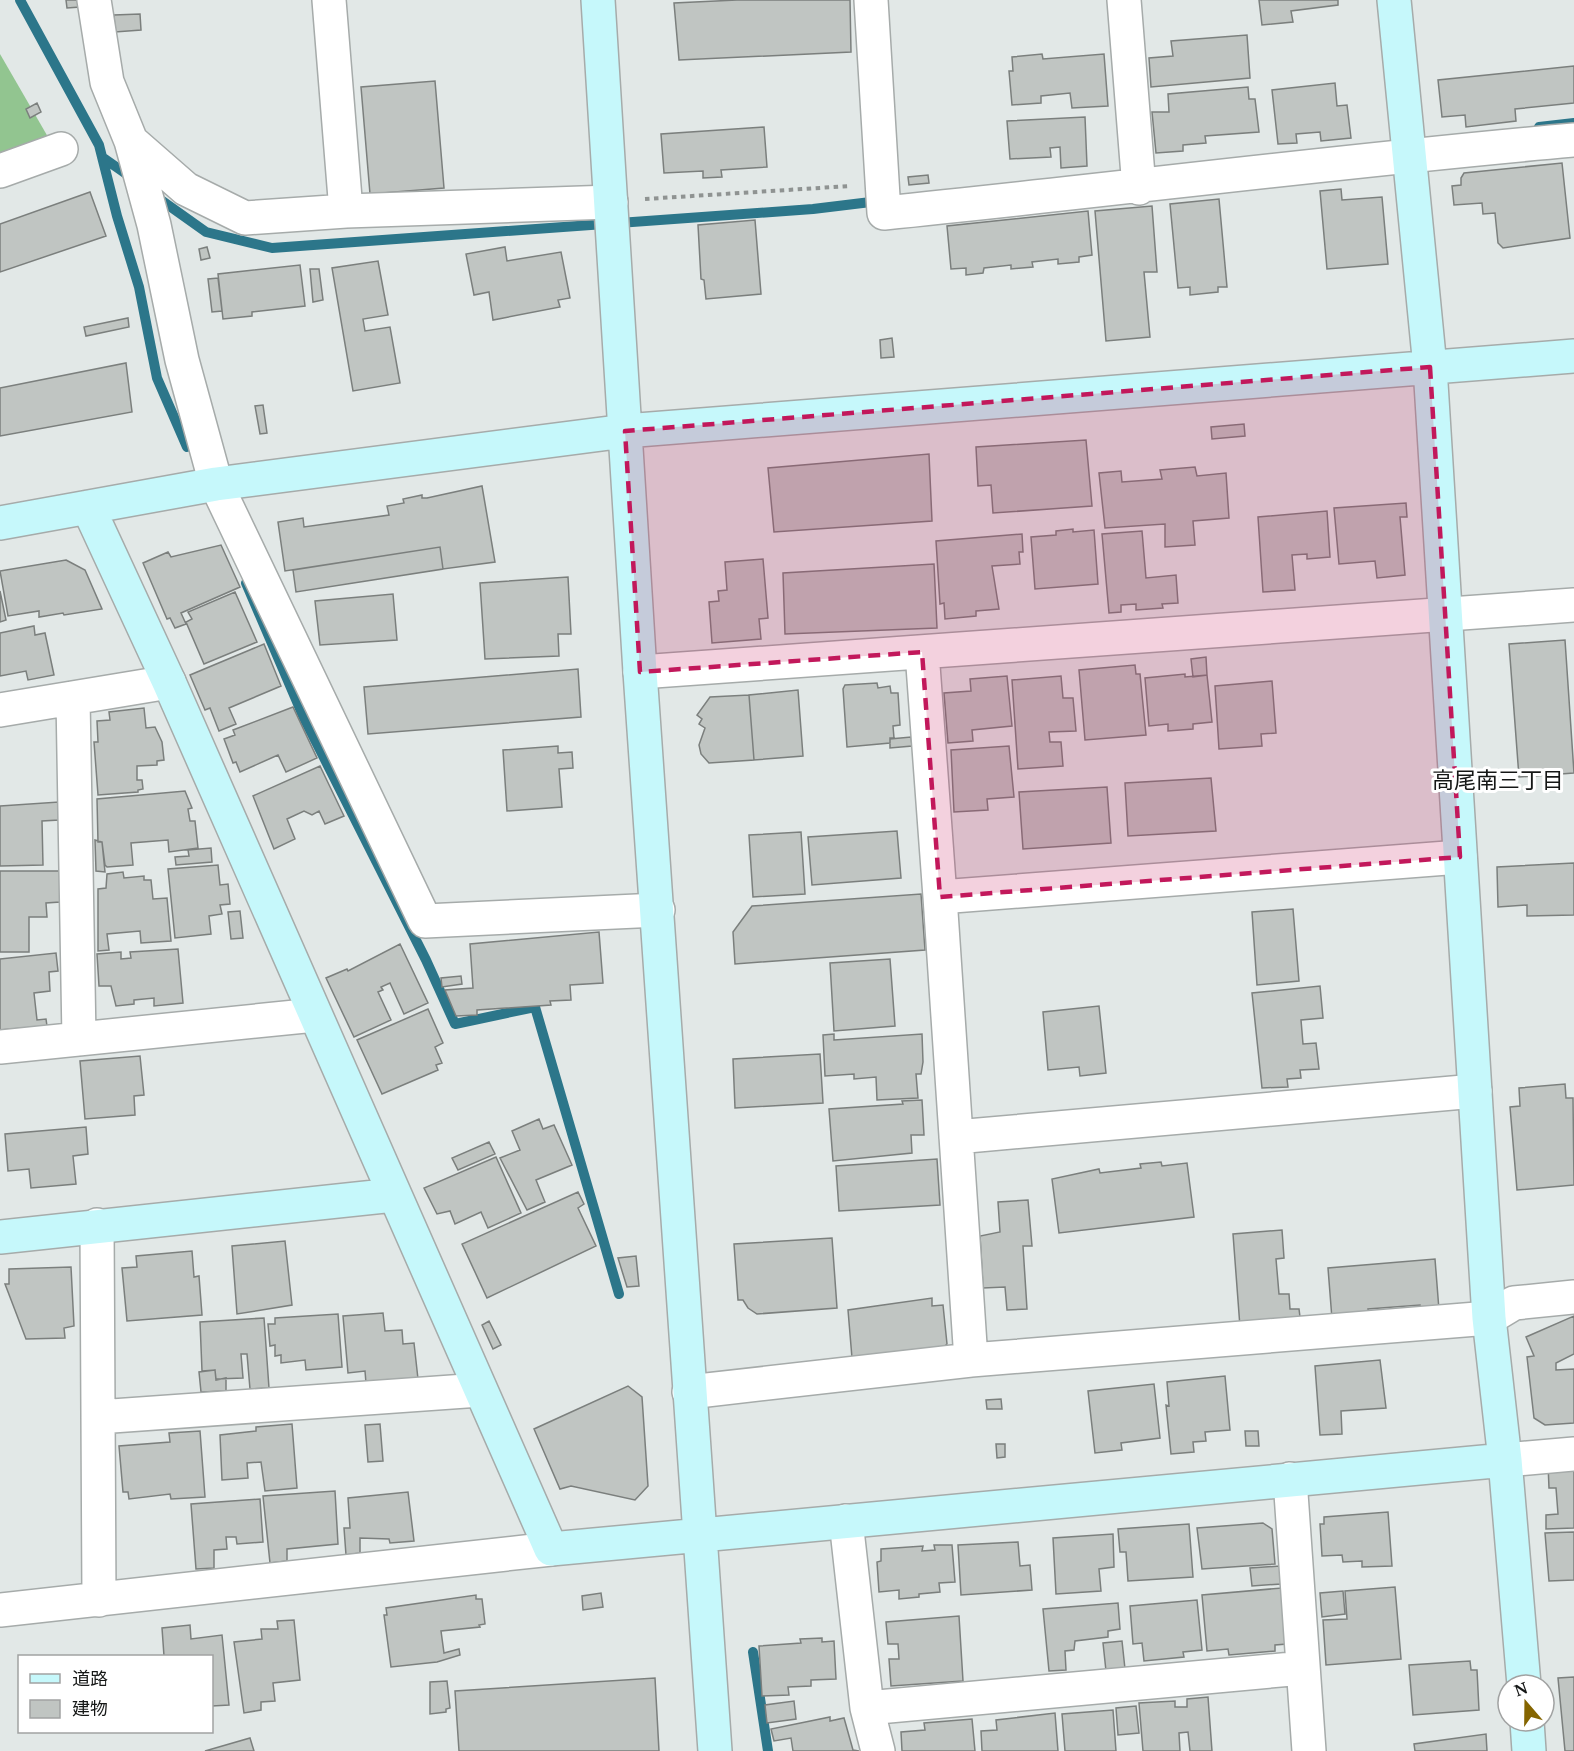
<svg xmlns="http://www.w3.org/2000/svg" width="1574" height="1751" font-family="'Noto Serif','Noto Sans JP',serif">
<rect width="100%" height="100%" fill="#e2e8e7"/>
<!-- green -->
<path fill="#92c590" d="M0,54L48,137L0,154Z"/>
<g fill="none" stroke-linecap="round" stroke-linejoin="round">
<!-- stream -->
<path stroke="#2c768a" stroke-width="10" d="M20,0L99,145L117,216L139,287L157,378L187,447
M1539,127L1574,123
M102,157L132,178
M154,195L206,232L272,248L813,209L879,201
M246,583L304,718L426,960L455,1024L535,1007L619,1294
M753,1652L768,1751"/>
</g>
<!-- building -->
<path fill="#c0c5c2" stroke="#7b7f7d" stroke-width="1.5" d="M66,0H79L80,7L67,8Z
M737,0H850L851,52L679,60L674,3Z
M1259,0H1338V5L1291,11L1293,22L1262,25Z
M140,14L141,30L115,32L114,15Z
M1247,35L1250,78L1151,87L1149,58L1173,56L1171,41Z
M1042,54L1043,59L1104,54L1108,106L1072,108L1070,93L1041,96V103L1012,105L1009,71H1013L1012,57Z
M1574,66V103L1515,109L1516,121L1466,127L1465,115L1442,117L1438,80Z
M435,81L444,188L370,194L361,87Z
M1335,83L1337,106L1347,105L1351,138L1321,141L1320,132L1296,134L1297,143L1278,144L1272,90Z
M1248,87L1249,99H1255L1259,132L1205,136L1206,143L1183,145V151L1156,153L1152,112H1169L1168,94Z
M37,103L41,112L30,118L26,109Z
M1085,117L1087,166L1061,168L1060,147L1050,148L1051,157L1010,159L1007,121Z
M764,127L767,167L721,170L722,177L703,178V171L664,173L661,134Z
M1562,163L1570,238L1503,248L1498,243L1495,213L1483,214L1482,203L1454,205L1452,186L1461,185V178L1464,173Z
M928,175L929,183L909,185L908,177Z
M1341,189L1342,200L1382,197L1388,264L1327,269L1320,191Z
M90,192L106,236L0,272V224Z
M1219,199L1227,287H1218V292L1190,295V287L1178,288L1170,204Z
M1152,206L1157,272H1144L1150,337L1106,341L1095,211Z
M1088,211L1092,255L1079,257V262L1058,264V259L1032,262L1033,267L1011,269V265L984,268L983,273L966,275V268L951,269L947,226Z
M755,220L761,294L706,299L704,280L701,279L698,225Z
M207,247L210,258L201,260L199,249Z
M505,247L507,261L561,252L570,298L558,300L560,307L493,320L489,292L474,295L466,254Z
M378,261L388,315L363,319L365,331L390,327L400,383L353,391L332,268Z
M300,265L305,306L252,312V316L223,319L218,274Z
M310,269H319L323,300L313,302Z
M218,278L222,311L212,312L208,279Z
M128,318L129,327L86,336L84,327Z
M892,338L894,357L881,358L880,340Z
M126,363L132,412L0,436V388Z
M263,405L267,433L260,434L255,406Z
M1244,424L1245,436L1212,439L1211,427Z
M1086,440L1092,506L993,513L991,485L978,486L976,447Z
M929,454L932,521L774,532L768,468Z
M1195,467L1197,476L1226,473L1229,518L1193,521L1195,545L1165,547V524L1105,528L1099,473L1121,471L1122,482L1162,479L1160,470Z
M482,486L495,562L443,569L440,547L285,571L278,522L303,518L304,527L389,515L387,506L404,503L403,499L422,495V498H427Z
M1406,503L1407,517H1400L1405,575L1377,578L1375,561L1339,564L1334,508Z
M1327,511L1330,557L1307,559V554L1292,555L1295,590L1263,592L1258,517Z
M1073,529V532L1094,530L1098,584L1035,589L1031,537L1056,535V531Z
M1142,531L1146,578L1176,575L1178,603L1162,604L1163,608L1136,610V604L1121,605V612L1109,613L1102,534Z
M1022,534L1023,552H1019L1020,564L992,566L999,609L976,611V616L945,619L944,603L940,604L936,541Z
M221,545L240,587L181,613L186,624L175,628L170,618L167,619L143,563L168,552L171,557Z
M440,547L443,569L296,592L293,570Z
M763,559L768,618L759,619L761,639L712,643L709,602L719,601L718,591L727,590L725,562Z
M66,560L85,570L102,609L64,615L63,613L39,617V611L8,616L0,571Z
M934,564L937,628L785,634L783,573Z
M568,577L571,634H558L559,656L485,659L480,583Z
M0,591L6,620L0,622Z
M235,592L257,642L204,664L186,622L192,619L188,612Z
M393,594L397,640L320,645L315,601Z
M34,626L35,635L45,633L54,675L28,680L26,671L0,676V633Z
M1565,640L1574,773L1519,777L1509,644Z
M264,644L281,686L229,708L236,724L219,731L210,708L205,710L190,675Z
M1206,657L1207,675L1193,677L1191,659Z
M1135,665L1136,674H1140L1146,735L1085,740L1079,670Z
M578,669L581,717L368,734L364,687Z
M1185,674V677L1207,675L1212,722L1193,724V729L1168,731V724L1149,726L1145,678Z
M1007,676L1012,726L972,730L973,741L948,743L944,693L971,691L970,679Z
M1061,676L1063,698H1073L1076,731L1049,732L1050,742H1061L1063,766L1018,769L1012,680Z
M1272,681L1276,733L1261,734L1262,746L1219,749L1215,686Z
M877,683L878,688L890,686L891,693H898L900,725L893,726L894,738H890V743L847,747L843,689L845,685Z
M798,690L803,756L754,760L749,695Z
M749,695L754,760L709,763L701,754L699,745L705,728L699,724L702,719L697,715L710,697Z
M293,707L317,758L286,772L278,755L240,772L236,762L233,763L224,739L235,735L233,730Z
M144,708L146,728L155,727L162,742L164,760L157,761V765L137,766V780H142L143,789L138,790V792L98,795L94,742H98L97,721L110,720L109,712Z
M911,737L912,746L890,748V739Z
M558,746V753L572,752L573,768L559,769L562,807L507,811L503,750Z
M1009,746L1014,797L987,799L988,810L954,812L951,750Z
M320,766L344,816L325,824L319,811L312,815L304,811L287,819L295,839L274,849L253,796Z
M1211,778L1216,831L1128,836L1125,783Z
M1107,787L1111,843L1023,849L1019,792Z
M185,791L192,808L188,809L190,821H195L198,848L169,852L168,840L131,843L133,865L107,867L105,865L102,842H98L97,799Z
M59,802V820L42,821L43,865L0,866V806Z
M897,831L901,878L812,885L808,837Z
M801,832L805,894L753,897L749,835Z
M95,840L102,842L105,872L96,871Z
M211,848L212,862L176,865L175,857L189,856L188,850Z
M1574,863V915L1527,916V905L1498,907L1497,867Z
M218,865L220,885L228,884L230,904L220,905L222,914L209,916L211,934L175,938L168,869Z
M0,871H60V902L46,903L47,917H29V952H0Z
M123,872L124,878L144,876V880H151L153,899L167,898L171,941L141,943L140,931L107,934L109,950L98,951V889L106,888L107,874Z
M921,894L925,950L735,964L733,932L752,906Z
M1293,909L1299,981L1257,985L1252,912Z
M240,911L243,938L231,939L228,912Z
M599,932L603,983L570,985L571,1000L550,1001L551,1005L477,1010V1015L456,1016L445,990L473,988L470,944Z
M400,944L428,1003L404,1014L390,983L381,987L383,990L378,992L391,1020L354,1037L326,978L347,969L348,971Z
M178,949L183,1003L154,1006V998L134,1000V1004L116,1006L111,986H99L97,954L121,952V959L131,958L130,952Z
M56,953L58,971L49,972L50,991L34,993L37,1020L46,1019L47,1026L0,1030V959Z
M890,959L895,1026L834,1031L830,963Z
M461,976L462,984L442,987L441,978Z
M1320,986L1323,1018L1301,1020L1303,1044L1316,1043L1319,1069L1300,1070L1301,1078L1287,1079L1288,1087L1262,1088L1252,993Z
M1099,1006L1106,1073L1080,1076L1079,1067L1048,1070L1043,1012Z
M428,1009L443,1043L435,1047L442,1063L436,1065L438,1070L382,1094L357,1040Z
M834,1034V1040L922,1034L923,1062L921,1074H916L918,1098L877,1100L876,1077L854,1079V1074L825,1076L823,1035Z
M820,1054L823,1103L735,1108L733,1059Z
M140,1056L144,1095L134,1096L135,1115L85,1119L80,1061Z
M1565,1084L1566,1098H1573L1574,1185L1517,1190L1510,1107L1520,1106L1519,1088Z
M922,1100L924,1135H911L912,1153L833,1161L829,1109L903,1104L902,1101Z
M539,1119L543,1129L554,1125L572,1165L536,1180L545,1202L527,1210L500,1158L520,1150L512,1131Z
M86,1127L88,1154L73,1156L76,1184L31,1188L29,1169L8,1171L5,1134Z
M489,1142L495,1154L458,1170L452,1158Z
M496,1157L521,1213L488,1228L481,1212L455,1224L450,1211L437,1214L424,1188Z
M937,1159L940,1205L839,1211L836,1166Z
M1161,1162L1162,1166L1187,1163L1194,1217L1059,1233L1052,1179L1099,1169L1100,1173L1141,1168L1140,1164Z
M578,1192L584,1204L578,1208L596,1246L487,1298L462,1244Z
M1028,1200L1032,1246H1023L1027,1309L1007,1310L1005,1287L983,1288L980,1236L1000,1232L998,1202Z
M1282,1230L1284,1258L1276,1259L1279,1294H1289L1290,1309H1299L1300,1317L1240,1327L1233,1234Z
M832,1238L837,1308L757,1314L748,1308L743,1300H738L734,1244Z
M285,1241L292,1305L237,1314L232,1246Z
M192,1251L194,1277L199,1276L202,1315L127,1321L122,1268L137,1267L136,1256Z
M636,1256L639,1286L627,1287L618,1258Z
M1435,1259L1439,1310L1420,1312V1305L1368,1309L1369,1316L1332,1319L1328,1268Z
M71,1267L74,1326L64,1328L65,1338L26,1339L5,1284H9V1269Z
M932,1298V1306L943,1305L947,1344L942,1349L852,1358L848,1310Z
M383,1313L385,1331L402,1330L403,1344L414,1343L418,1379L366,1383L365,1371L348,1373L343,1316Z
M338,1314L342,1367L306,1370L305,1360L281,1363V1355L275,1356V1345L270,1346L268,1324H275V1318Z
M1574,1316V1354L1556,1363V1370L1574,1369V1423L1545,1425L1534,1418L1527,1357L1534,1356L1526,1337Z
M264,1318L269,1388L250,1389L247,1354H241L243,1378L216,1379L215,1370L202,1371L200,1322Z
M489,1321L501,1345L493,1349L482,1325Z
M1380,1360L1386,1408L1341,1411L1342,1434L1320,1435L1315,1366Z
M215,1370L216,1380L226,1378V1391L201,1392L199,1372Z
M1225,1376L1230,1430L1205,1432L1206,1441L1193,1442L1194,1452L1171,1454L1166,1405L1169,1406L1167,1382Z
M1154,1384L1160,1438L1121,1443L1122,1450L1095,1453L1088,1391Z
M628,1386L642,1397L648,1486L635,1500L571,1486L560,1489L534,1429Z
M1001,1399L1002,1409H987L986,1400Z
M292,1424L297,1488L265,1491L261,1462L247,1463L248,1478L222,1480L220,1435L256,1431V1427Z
M380,1424L383,1461L368,1462L365,1425Z
M200,1431L205,1497L171,1499L170,1494L129,1499L128,1492H123L119,1446L170,1442L169,1433Z
M1245,1431H1258L1259,1446H1246Z
M996,1444H1005V1457L997,1458Z
M1574,1463V1528L1546,1529V1515L1558,1514L1556,1488H1549L1548,1464Z
M335,1491L338,1544L287,1549V1561L270,1563L263,1496Z
M408,1492L414,1541L390,1543L389,1539L360,1538V1553L346,1555L344,1528H350L348,1498Z
M260,1499L263,1542L237,1544L236,1537H226L227,1549L214,1550V1568L196,1569L191,1504Z
M1388,1512L1392,1566L1362,1567V1561L1343,1562L1342,1555L1322,1556L1320,1524H1324V1517Z
M1263,1523L1272,1529L1275,1564L1202,1569L1197,1528Z
M1189,1524L1193,1577L1128,1581L1126,1552H1120L1118,1529Z
M1574,1532V1580L1549,1581L1545,1533Z
M1113,1534L1114,1567L1099,1569L1101,1591L1056,1594L1053,1538Z
M1018,1542L1020,1566L1030,1565L1032,1590L961,1595L958,1545Z
M934,1545H952L955,1582L939,1583L940,1592L919,1594V1597L899,1599V1590L879,1592L877,1562L881,1561V1549L923,1546L922,1551L935,1550Z
M1280,1566L1281,1584L1252,1586L1250,1568Z
M1395,1587L1401,1659L1326,1665L1323,1620L1347,1619L1345,1591Z
M1282,1588L1287,1644L1275,1645V1651L1229,1655L1228,1649L1207,1651L1202,1595Z
M1343,1591L1345,1614L1322,1617L1320,1593Z
M601,1593L603,1607L583,1610L582,1596Z
M476,1595V1599H482L485,1624L479,1625L480,1627L441,1631L444,1653L459,1649L460,1655L437,1662L391,1667L384,1615H387L386,1608Z
M1197,1600L1202,1650L1183,1652L1184,1657L1144,1661L1142,1643L1133,1644L1130,1606Z
M1118,1603L1120,1629L1108,1631V1637L1075,1641L1074,1650L1065,1651L1066,1670L1049,1671L1043,1609Z
M959,1616L963,1681L891,1686L889,1659H899L898,1644H888L886,1622Z
M294,1620L300,1680L273,1683L275,1701L261,1702V1710L244,1713L234,1642L262,1639L261,1629H278L277,1621Z
M190,1625L191,1639L222,1635L229,1705L212,1706V1656H164L162,1628Z
M822,1638V1642L834,1641L836,1679L811,1680V1686L788,1687L789,1695L762,1696L759,1646L801,1643L800,1639Z
M1122,1641L1125,1669L1106,1671L1103,1643Z
M1470,1661L1471,1670H1477L1479,1710L1413,1715L1409,1665Z
M1574,1677V1751H1565L1558,1678Z
M655,1678L659,1751H459L455,1691Z
M447,1681L450,1708L446,1709V1712L430,1714V1682Z
M1208,1697L1212,1751H1190L1188,1732L1179,1733L1180,1751H1143L1139,1703L1175,1701V1707H1187V1699Z
M794,1701L796,1719L767,1723L765,1705Z
M1136,1706L1139,1733L1118,1735L1116,1708Z
M1113,1710L1116,1751H1065L1062,1714Z
M1055,1713L1058,1751H982L981,1731L997,1730L996,1720Z
M830,1717V1721L844,1718L853,1750L859,1751H793L791,1738L774,1741L771,1729Z
M972,1719L975,1751H902L901,1732L925,1730L924,1723Z
M1486,1734L1487,1751H1415L1414,1744Z
M250,1738L254,1751H205Z"/>
<g fill="none" stroke-linecap="round" stroke-linejoin="round">
<!-- street casing -->
<g stroke="#a6abaa" stroke-width="36">
<path id="street" d="M94,0L107,82L131,141L154,225L182,360L216,484L425,921L658,910
M871,0L884,213C1114,190 1344,160 1574,140
M1124,0L1139,188
M131,141L186,189L245,218L346,211L329,0
M0,171L61,149
M346,211L611,202
M922,652L940,897
M640,672L1574,605
M73,698L79,1039
M0,710L169,682
M0,1047L315,1015
M956,1137L1475,1091
M97,1225L99,1600
M971,1360L940,897L1460,857
M689,1392L971,1360L1489,1318L1514,1303L1574,1297
M98,1417L480,1390
M1505,1460L1574,1454
M1290,1479L1309,1751
M846,1521L867,1708L878,1751
M0,1610L551,1549
M867,1708L1303,1668"/>
</g>
<!-- secondary casing -->
<g stroke="#a6abaa" stroke-width="36">
<path id="secondary" d="M598,0L640,672L715,1751
M1394,0L1430,367L1489,1318L1505,1460L1524,1685
M88,507L169,682L551,1549L1505,1460
M0,523L216,484L625,431L1574,356
M0,1237L394,1195
M1527,1721L1529,1751"/>
</g>
<!-- path -->
<path stroke="#8f9392" stroke-width="4" stroke-dasharray="4.5 4.5" stroke-linecap="butt" d="M645,199L850,186"/>
<!-- street -->
<use href="#street" stroke="#fff" stroke-width="33"/>
<!-- secondary -->
<use href="#secondary" stroke="#c6f8fb" stroke-width="33"/>
</g>
<!-- marked area -->
<path fill="#c2185b" fill-opacity="0.2" stroke="#c2185b" stroke-width="4.5" stroke-dasharray="12 8" stroke-linejoin="round" d="M1430,367L1460,857L940,897L922,652L640,672L625,431Z"/>
<g text-anchor="middle" stroke-width="6" stroke-linejoin="round" paint-order="stroke">
<!-- neighbourhood labels -->
<g font-size="22" fill="#151716" stroke="#fff">
<text x="1498" y="788">高尾南三丁目</text>
</g>
</g>
<!-- legend -->
<rect x="18" y="1655" width="195" height="78" fill="#ffffff" stroke="#a1a2a2" stroke-width="1.5"/>
<rect x="30" y="1674" width="30" height="9" fill="#c6f8fb" stroke="#a1a2a2" stroke-width="1.5"/>
<text x="72" y="1685" font-size="18" fill="#151716">道路</text>
<rect x="30" y="1700" width="30" height="18" fill="#c0c5c2" stroke="#a1a2a2" stroke-width="1.5"/>
<text x="72" y="1715" font-size="18" fill="#151716">建物</text>
<!-- north arrow -->
<g transform="translate(1526 1703) rotate(340)"><circle r="28" fill="#ffffff" stroke="#a1a2a2" stroke-width="1.5"/>
<path d="M0-4.5L10 22L0 15L-10 22Z" fill="#856500"/>
<text y="-9" font-size="16" font-weight="bold" text-anchor="middle" fill="#151716">N</text>
</g>
</svg>
